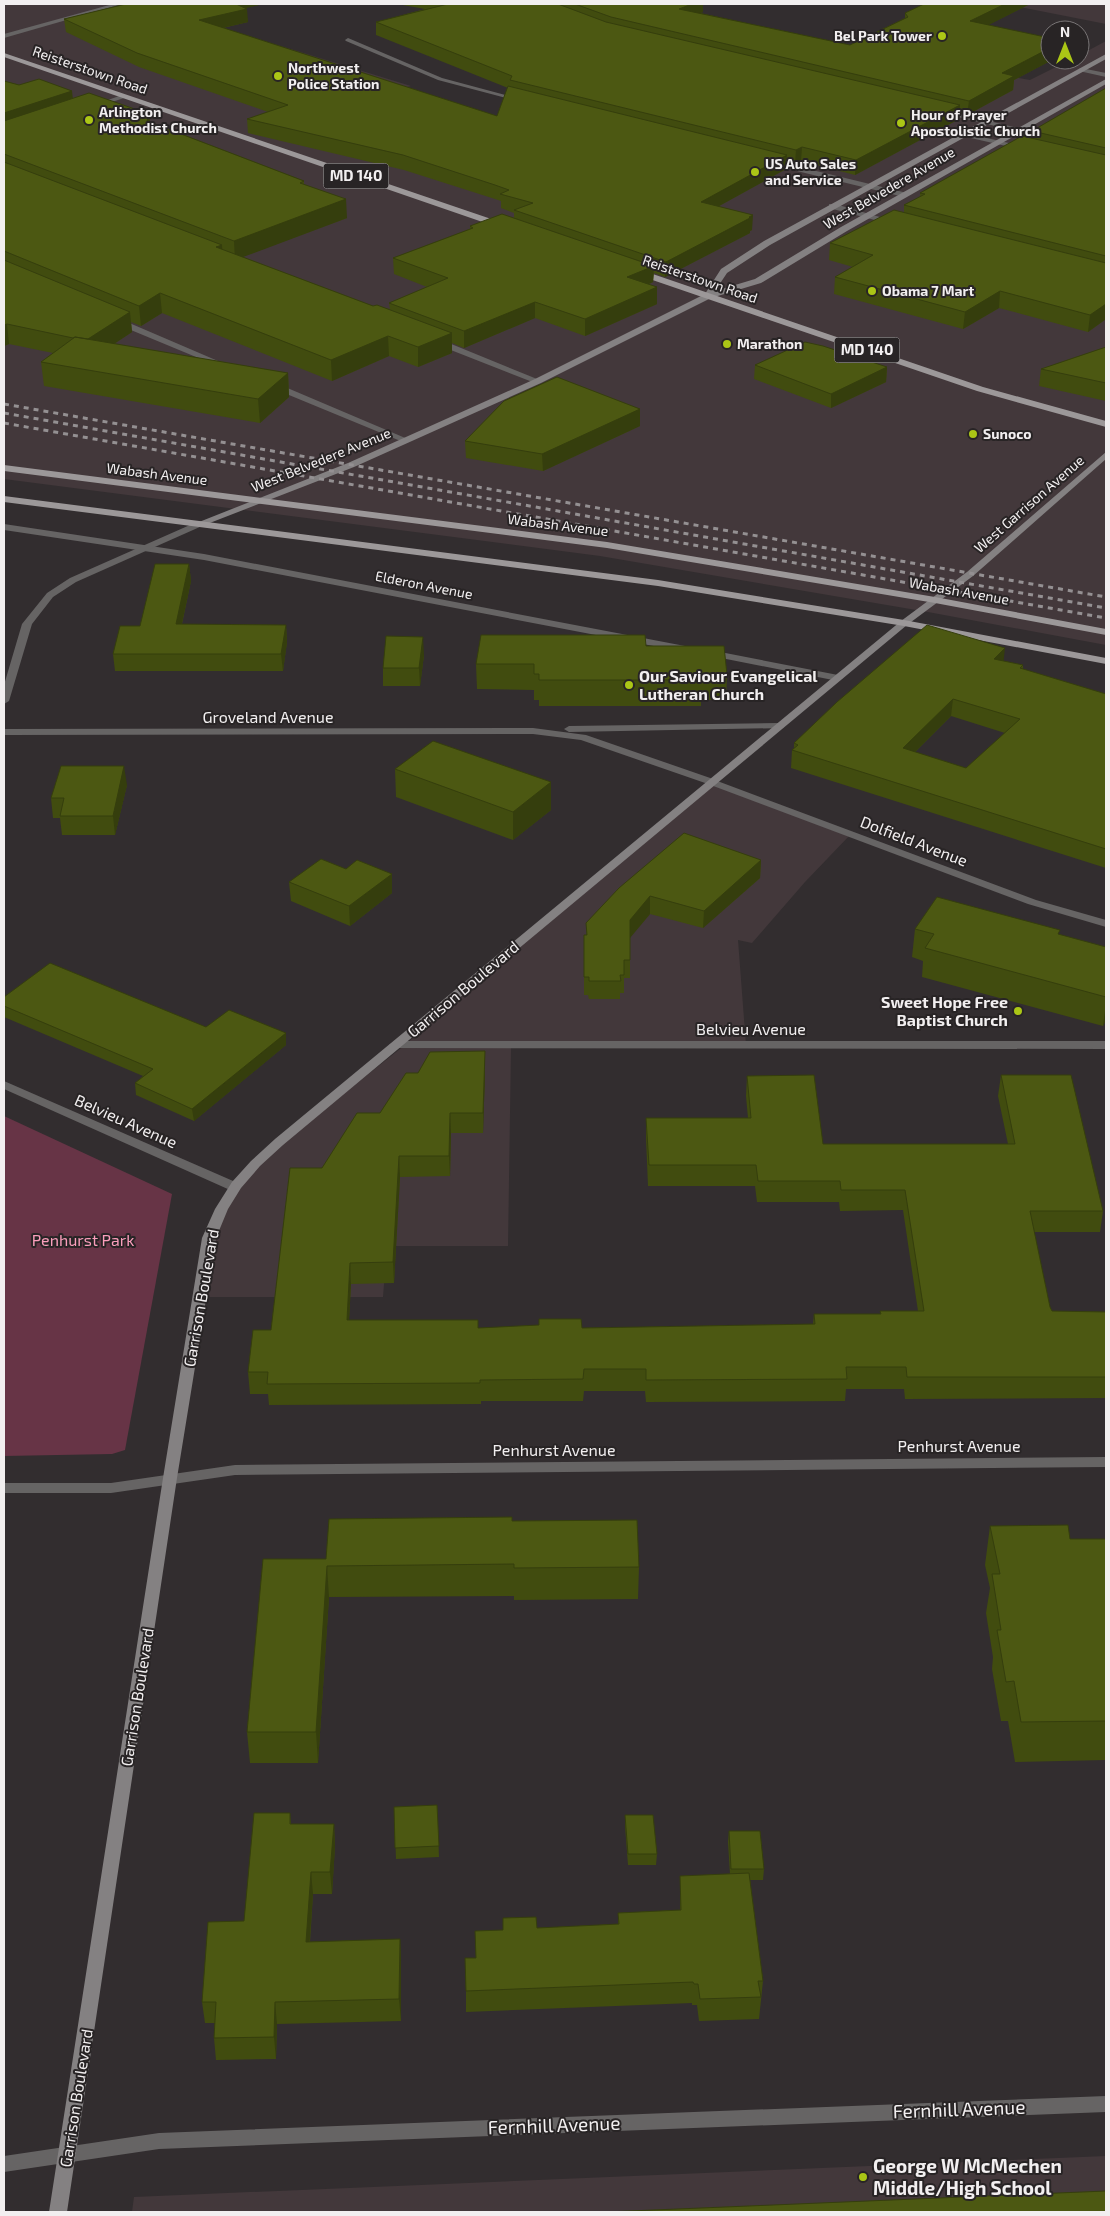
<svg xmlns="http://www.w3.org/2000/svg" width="1110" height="2216" font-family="'Exo 2',sans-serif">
<rect width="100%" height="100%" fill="#322d2f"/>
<!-- built -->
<path fill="#43383b" d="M4,4H132L226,29L411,86L349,102L659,201L935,63L1030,80L1070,60H1080V55L1106,41V645L928,612L600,556L4,479Z
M1005,4H1106V24Z
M715,782L850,835L805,882L752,943L738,940L746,1045L511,1047L508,1246H387L383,1297H203L216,1222L234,1185L267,1154L400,1049Z
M1106,2156V2212H132L134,2197Z"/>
<!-- green -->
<path fill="#673446" d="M4,1116L172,1194L125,1450L112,1454L4,1456Z"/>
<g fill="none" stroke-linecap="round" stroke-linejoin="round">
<!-- minor -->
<path fill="#666464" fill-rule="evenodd" d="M348,38L442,78L524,100L521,102L438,80L346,41L345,40Z
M1081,68L1106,73V77L1079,71V69Z
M122,95L124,96V98L94,108L91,106Z
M943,110L1022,129L1023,130L1020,132L941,113L940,112Z
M964,133L1023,146L1027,148L1023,150L962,136V134Z
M771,160L907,193L908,195L904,197L768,164L767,162Z
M829,204H835L897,222L890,224L829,208Z
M114,319H120L232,367L225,369L114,323Z
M433,339H439L542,381L535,383L433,343Z
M272,384H278L410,440L403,442L272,388Z
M4,524L204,554L685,646L690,649L685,652L204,560L4,530Z
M710,650L838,675L843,678L838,681L706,655V651Z
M779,723L784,726L783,728L569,732L564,729L569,726Z
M533,728L586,735L716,780L717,782L716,784H708L581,740L533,734L4,735V729Z
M395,1041H1106V1049L391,1048L389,1045Z
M1106,1457V1467L235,1475L111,1493H4V1483H111L235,1465Z
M1106,2096V2112L159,2149L4,2172V2156L159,2133Z"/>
<!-- tertiary -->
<path fill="#666464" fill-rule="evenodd" d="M113,4H122L4,38V34Z
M199,521L204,524L202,526L76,582L53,597L32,624L9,701L4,704V685L22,624L47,593L70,578Z
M712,779L1036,900L1106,920V927L1028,904L708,784L707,782Z
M4,1081L240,1184L241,1187L235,1191L230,1190L4,1089Z"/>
<!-- secondary -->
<path fill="#848182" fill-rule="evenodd" d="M1106,54V59L770,245L727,273L715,291L755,279L841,227L1106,79V84L847,231L761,283L711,298L541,383L354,467L202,526L199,527L194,524L348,463L535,379L705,294L721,269L764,241Z
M1106,452V459L973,576L907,625L283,1145L260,1166L241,1188L228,1209L216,1238L177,1478L67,2212H49L163,1478L202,1238L215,1209L232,1182L251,1161L275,1139L901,621L967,572Z"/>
<!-- primary -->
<path fill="#9c9899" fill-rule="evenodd" d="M4,53L503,223L504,225L497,227L4,57Z
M635,270H641L983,387L1106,421V427L977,391L635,274Z
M4,465L607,542L935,597L1106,629V635L935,603L607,548L4,471Z
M4,496L658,580L904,620L1106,658V664L904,626L658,586L4,502Z"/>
<!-- rail -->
<path stroke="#949092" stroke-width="3" stroke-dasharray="5 5" stroke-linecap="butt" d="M4,404L1106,597
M4,413L1106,608
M4,423L1106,618"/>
</g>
<!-- wall -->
<path fill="#414c0f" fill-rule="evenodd" d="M126,4H263L245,8L248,22L223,28L497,116L508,88L376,35V22L425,9L397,4H703V12L700,13L850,45L905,18V13L924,4H1030L988,25L1050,60H1052L1014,80L1013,90L967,115L959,113V119L855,175L801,161L795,165L787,163L786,169L719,206L752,230L750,231V233L665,277L654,273L653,282L649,284L657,304L585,336L535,318L464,348L452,343V353L418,367L389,356L332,381L162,313L141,326L131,322L132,332L114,344L288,373L289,397L260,423L44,386L41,362L53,353L9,344L4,346V81L73,98L149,114L150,122L304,181V185L347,218L242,257L373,306L390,309L389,303L427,287L394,274L393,258L470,229V226L514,218V213L501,208V201L495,199L404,170L248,133L247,119L268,112L139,67L66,32L64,19Z
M1106,88V319L1088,332L999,308L963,329L834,294L835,277L853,267L829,260L830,243L904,212V205L920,197V193L1031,138L1032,131Z
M1106,347V401L1039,386L1041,369Z
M755,365L887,367L886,382L831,408L754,379Z
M640,409V426L543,471L466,458L465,441Z
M189,564L191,581L182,624L286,625L287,642L283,671H115L113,654L140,626Z
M646,646L727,675L726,700H701V706H539V700H534V690L477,689L476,664Z
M424,655L420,686H383V668Z
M1004,661L1023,665V669L1106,694V868L791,768L792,750L794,749V743ZM951,716L1005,733L966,768L915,752Z
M395,769L551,782V810L513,840L396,797Z
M127,785L115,835H62L60,818H53L51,798Z
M761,860L760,878L703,928L650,914L630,937V978H624V993H620V999H589L588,995H584V935H586L619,888Z
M346,869L392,874V893L350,926L291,901L289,882Z
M915,929L1106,947V1020L1103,1026L922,977L923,961L912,957Z
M4,997L206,1027L286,1033V1045L194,1121L136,1095L135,1083L143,1076L4,1017Z
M485,1051V1072L483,1133H451L450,1176L400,1177L394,1283L351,1284L349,1320L478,1328H582L813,1324L814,1314H880V1311H918L903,1210L840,1211L839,1202H757L755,1186H648L646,1138V1118H748L746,1096L747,1076L823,1144H1008L998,1096L1001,1075L1103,1211L1100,1232H1034L1050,1307L1052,1311L1106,1312V1398L905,1399L904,1389H846L845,1401L646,1402L645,1391H584L583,1401H481V1404L269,1405L268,1394H250L248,1372L271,1330L322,1168L380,1113L418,1073Z
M512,1521L639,1567L638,1599L514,1600V1596L329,1597L318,1763H250L247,1732L326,1559Z
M990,1526L1070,1539H1106V1760L1015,1762L1008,1721H1001L992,1669L993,1657L986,1613L990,1588L985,1565Z
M437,1805L439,1857L396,1859L394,1807Z
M290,1813L291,1824H334L335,1846L332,1894H313L310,1942L400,1939L401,1961V2021L277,2024L276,2059L216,2060L214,2038L215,2023H205L202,2002L244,1921Z
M625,1815L657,1854L656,1865H628L625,1826Z
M729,1831L764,1869L763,1880H750L763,1981L759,2019L699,2021L697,2005H692V2003L466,2012V1991L476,1958L537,1928L618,1924V1913L680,1910V1876L730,1874L728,1842Z"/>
<!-- shaded-wall -->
<path fill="#353e0d" d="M227,4H263L227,13Z
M692,4H703V12L679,22V9Z
M1005,4H1030L969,35L970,21Z
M247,9L248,22L200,33L199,20Z
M1050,48V60H1052L1014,80L1013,90L967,115L969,101L1002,73Z
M72,91L74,109L4,132V113Z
M960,105L959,119L855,175L856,160Z
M149,114L151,132L147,121Z
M802,147L801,161L795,165L796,150Z
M787,155L786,169L701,216V202Z
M346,199L347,218L235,260L234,241Z
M753,215L752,230L750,231V233L665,277L666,262Z
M222,245L223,265L216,247Z
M654,266L653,282L627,294V277Z
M657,287V304L585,336V319Z
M1000,291L999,308L963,329L965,312Z
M160,293L162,313L141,326L139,306Z
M535,302V318L464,348V331Z
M1106,304V319L1088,332L1090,315Z
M130,312L132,332L88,361L86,340Z
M7,324L9,344L4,346V325Z
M452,333V353L418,367V347Z
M388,336L389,356L332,381L331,360Z
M887,367L886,382L831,408V394Z
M288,373L289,397L260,423L258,399Z
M640,409V426L543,471L542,454Z
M189,564L191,581L178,641L176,624Z
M286,625L287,642L283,671L281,654Z
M423,637L424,655L420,686L419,668Z
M1005,648L1003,666L994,659Z
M953,699L951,716L901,766L903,748Z
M124,766L127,785L115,835L113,816Z
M551,782V810L513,840V812Z
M761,860L760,878L703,928L704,911Z
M392,874V893L350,926L349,906Z
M650,896V914L630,938V920Z
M1106,1003V1020L1103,1026Z
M286,1033V1045L194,1121L192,1109Z
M485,1051V1072L483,1133V1113Z
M450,1113L451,1133L450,1176L449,1156Z
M399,1156L400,1177L394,1283L393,1262Z
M350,1263L351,1284L348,1341L347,1320Z
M327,1566L329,1597L318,1763L316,1732Z
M334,1824L335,1846L332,1894L330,1872Z
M311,1872L313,1894L308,1964L306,1942Z
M400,1939L401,1961V2021L399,1999Z
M275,2002L277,2024L276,2059L274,2037Z"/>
<!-- building -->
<path fill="#4c5812" stroke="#353e0d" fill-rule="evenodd" d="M126,4H236L247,9L199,20L497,116L508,86L787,155L701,202L753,215L749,217L750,218L666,262L514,210L533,203L500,194L509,190L495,185L403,155L247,119L288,105L137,53L64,19Z
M448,4H558L606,22L960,105L856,160L802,147L796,150L510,80L512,76L376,22Z
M575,4H692L679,9L850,45L908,17L905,13L924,4H1005L970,21L1050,38V48L1002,73L1014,76L969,101L611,17Z
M39,79L72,91L4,113V81L19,85Z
M1106,88V148L1032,131Z
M89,93L149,114L147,121L304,181L300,183L346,199L234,241L4,154V121Z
M1022,136L1106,155V256L904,205L925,194L920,193Z
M4,162L222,245L216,247L373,306L377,305L452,333L418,347L388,336L331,360L160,293L139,306L4,251Z
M894,210L1106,263V304L1090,315L1000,291L965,312L835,277L873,255L830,243Z
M502,214L654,266L627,277L657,287L585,319L535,302L464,331L389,303L448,278L393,258L473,228L470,226Z
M4,260L130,312L88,339L75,337L73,338L7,324L4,325Z
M75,337L288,373L258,399L41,362Z
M805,342L823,346L887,367L831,394L755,365Z
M1106,347V383L1041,369Z
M557,377L640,409L542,454L465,441L504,401Z
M155,564H189L176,624L286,625L281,654H113L120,626H140Z
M927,625L1005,648L994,659L1023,665L1020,668L1106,694V849L792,750L798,745L794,743L837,702ZM953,699L1020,719L966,768L903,748Z
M481,635H645L646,646H724L727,675H702V680H539V674H534V664H476Z
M386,636L423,637L419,668H383Z
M433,741L551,782L513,812L395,769Z
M61,766H124L113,816H60L64,798H51Z
M684,833L761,860L704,911L650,896L630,920V960H624V975H620L621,981H589V977H584V935H587L586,923L619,888Z
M321,859L346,869L357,860L392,874L349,906L289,882Z
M937,897L1060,930L1058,934L1106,947V997L925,948L934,934L915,929Z
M50,963L206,1027L229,1010L286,1033L192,1109L135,1083L153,1069L4,1006V997Z
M485,1051L483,1113H450L449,1156H399L393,1262L350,1263L347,1320H478V1328L539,1325V1319H581L582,1328L815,1324L814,1314H881L880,1311H924L905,1190H841L840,1181H758L756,1165H649L646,1118H751L747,1076L814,1075L823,1144H1015L1001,1075H1071L1103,1211H1030L1050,1307L1052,1311L1106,1312V1377H907L906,1367H846L847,1379L646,1380V1369H584L583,1379L480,1380V1383L267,1384L268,1372H248L253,1330H271L290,1168H322L357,1113H380L406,1073H418L430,1052Z
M512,1517V1521L637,1520L639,1567L514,1568V1564L327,1566L316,1732H247L263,1559H326L329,1519Z
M1068,1525L1070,1539H1106V1721L1021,1722L1014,1681L1006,1682L997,1630H1001L992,1574H1000L990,1526Z
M437,1805L439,1846L395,1848L394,1807Z
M254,1813H290V1824H334L330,1872H311L306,1942L400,1939L399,1999L275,2002L274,2037L214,2038L216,2002H202L208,1922L244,1921Z
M625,1815H653L657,1854H628Z
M729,1831H760L764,1869H731Z
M749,1873L763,1981H758L761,1997L700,1999L698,1984H694L693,1982L466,1991L465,1958H476L475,1931L503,1930V1918L536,1917L537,1928L619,1924L618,1913L681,1910L680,1876Z
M1106,2191V2212H606Z"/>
<!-- markers -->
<g fill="#abc616" stroke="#282425" stroke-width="2">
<circle cx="942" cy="36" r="5"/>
<circle cx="278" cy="76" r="5"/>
<circle cx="89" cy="120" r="5"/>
<circle cx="901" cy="123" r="5"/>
<circle cx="755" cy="172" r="5"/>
<circle cx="872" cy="291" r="5"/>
<circle cx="727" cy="344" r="5"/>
<circle cx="973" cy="434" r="5"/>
<circle cx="629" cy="685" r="5"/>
<circle cx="1018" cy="1011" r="5"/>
<circle cx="863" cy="2177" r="5"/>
</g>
<g text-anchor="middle" stroke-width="4" stroke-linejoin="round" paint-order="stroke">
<!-- far-poi labels -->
<g font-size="14" font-weight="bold" fill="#f2eff0" stroke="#282425" text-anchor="start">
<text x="932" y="41" text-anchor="end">Bel Park Tower</text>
<text x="288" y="73">Northwest<tspan x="288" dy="16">Police Station</tspan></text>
<text x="99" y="117">Arlington<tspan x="99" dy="16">Methodist Church</tspan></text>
<text x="911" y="120">Hour of Prayer<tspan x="911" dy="16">Apostolistic Church</tspan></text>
<text x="765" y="169">US Auto Sales<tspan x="765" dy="16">and Service</tspan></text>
<text x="882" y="296">Obama 7 Mart</text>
<text x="737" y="349">Marathon</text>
<text x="983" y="439">Sunoco</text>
</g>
<!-- far-street labels -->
<g font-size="14" fill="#f2eff0" stroke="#282425">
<text transform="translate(90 70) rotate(19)" y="5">Reisterstown Road</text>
<text transform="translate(889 188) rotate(-30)" y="5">West Belvedere Avenue</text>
<text transform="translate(700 279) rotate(19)" y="5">Reisterstown Road</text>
<text transform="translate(321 460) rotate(-22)" y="5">West Belvedere Avenue</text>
<text transform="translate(157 474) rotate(7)" y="5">Wabash Avenue</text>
<text transform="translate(1029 504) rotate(-41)" y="5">West Garrison Avenue</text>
<text transform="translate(558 525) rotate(7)" y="5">Wabash Avenue</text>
<text transform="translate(424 585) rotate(11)" y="5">Elderon Avenue</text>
<text transform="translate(959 591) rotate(10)" y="5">Wabash Avenue</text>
</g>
<!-- shield labels -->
<g fill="#282425" stroke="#b5b2b3" stroke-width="1">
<rect x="323.5" y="163.5" width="65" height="25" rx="4"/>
<rect x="834.5" y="337.5" width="65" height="25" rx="4"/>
</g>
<g font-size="15" font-weight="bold" fill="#f2eff0">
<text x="356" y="181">MD 140</text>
<text x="867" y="355">MD 140</text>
</g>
<!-- poi labels -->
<g font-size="16" font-weight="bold" fill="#f2eff0" stroke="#282425" text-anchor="start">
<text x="639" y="682">Our Saviour Evangelical<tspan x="639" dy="18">Lutheran Church</tspan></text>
<text x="1008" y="1008" text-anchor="end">Sweet Hope Free<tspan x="1008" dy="18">Baptist Church</tspan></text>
</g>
<!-- street labels -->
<g font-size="16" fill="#f2eff0" stroke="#282425">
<text x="268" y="723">Groveland Avenue</text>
<text transform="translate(914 841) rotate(21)" y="6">Dolfield Avenue</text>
<text transform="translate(463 989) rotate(-40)" y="6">Garrison Boulevard</text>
<text x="751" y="1035">Belvieu Avenue</text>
<text transform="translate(126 1121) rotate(24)" y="6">Belvieu Avenue</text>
<text transform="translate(201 1298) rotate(-80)" y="6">Garrison Boulevard</text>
<text x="959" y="1452">Penhurst Avenue</text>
<text x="554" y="1456">Penhurst Avenue</text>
<text transform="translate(137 1697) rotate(-81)" y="6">Garrison Boulevard</text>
<text transform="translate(76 2098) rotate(-81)" y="6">Garrison Boulevard</text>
</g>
<!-- park labels -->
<g font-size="16" fill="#fb9ebc" stroke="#282425">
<text x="83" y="1246">Penhurst Park</text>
</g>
<!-- near-street labels -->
<g font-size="19" fill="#f2eff0" stroke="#282425">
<text transform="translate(959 2109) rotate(-2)" y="7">Fernhill Avenue</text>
<text transform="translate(554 2125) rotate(-2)" y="7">Fernhill Avenue</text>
</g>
<!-- near-poi labels -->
<g font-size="19" font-weight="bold" fill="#f2eff0" stroke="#282425" text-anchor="start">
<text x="873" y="2173">George W McMechen<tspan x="873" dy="22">Middle/High School</tspan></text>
</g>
</g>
<!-- border -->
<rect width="1110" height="2216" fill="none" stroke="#f2eff0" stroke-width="10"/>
<!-- north arrow -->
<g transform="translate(1065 45)"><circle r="24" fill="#282425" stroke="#797576"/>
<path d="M0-4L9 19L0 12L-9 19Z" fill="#abc616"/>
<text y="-8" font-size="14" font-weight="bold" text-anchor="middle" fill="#f2eff0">N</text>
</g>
</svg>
